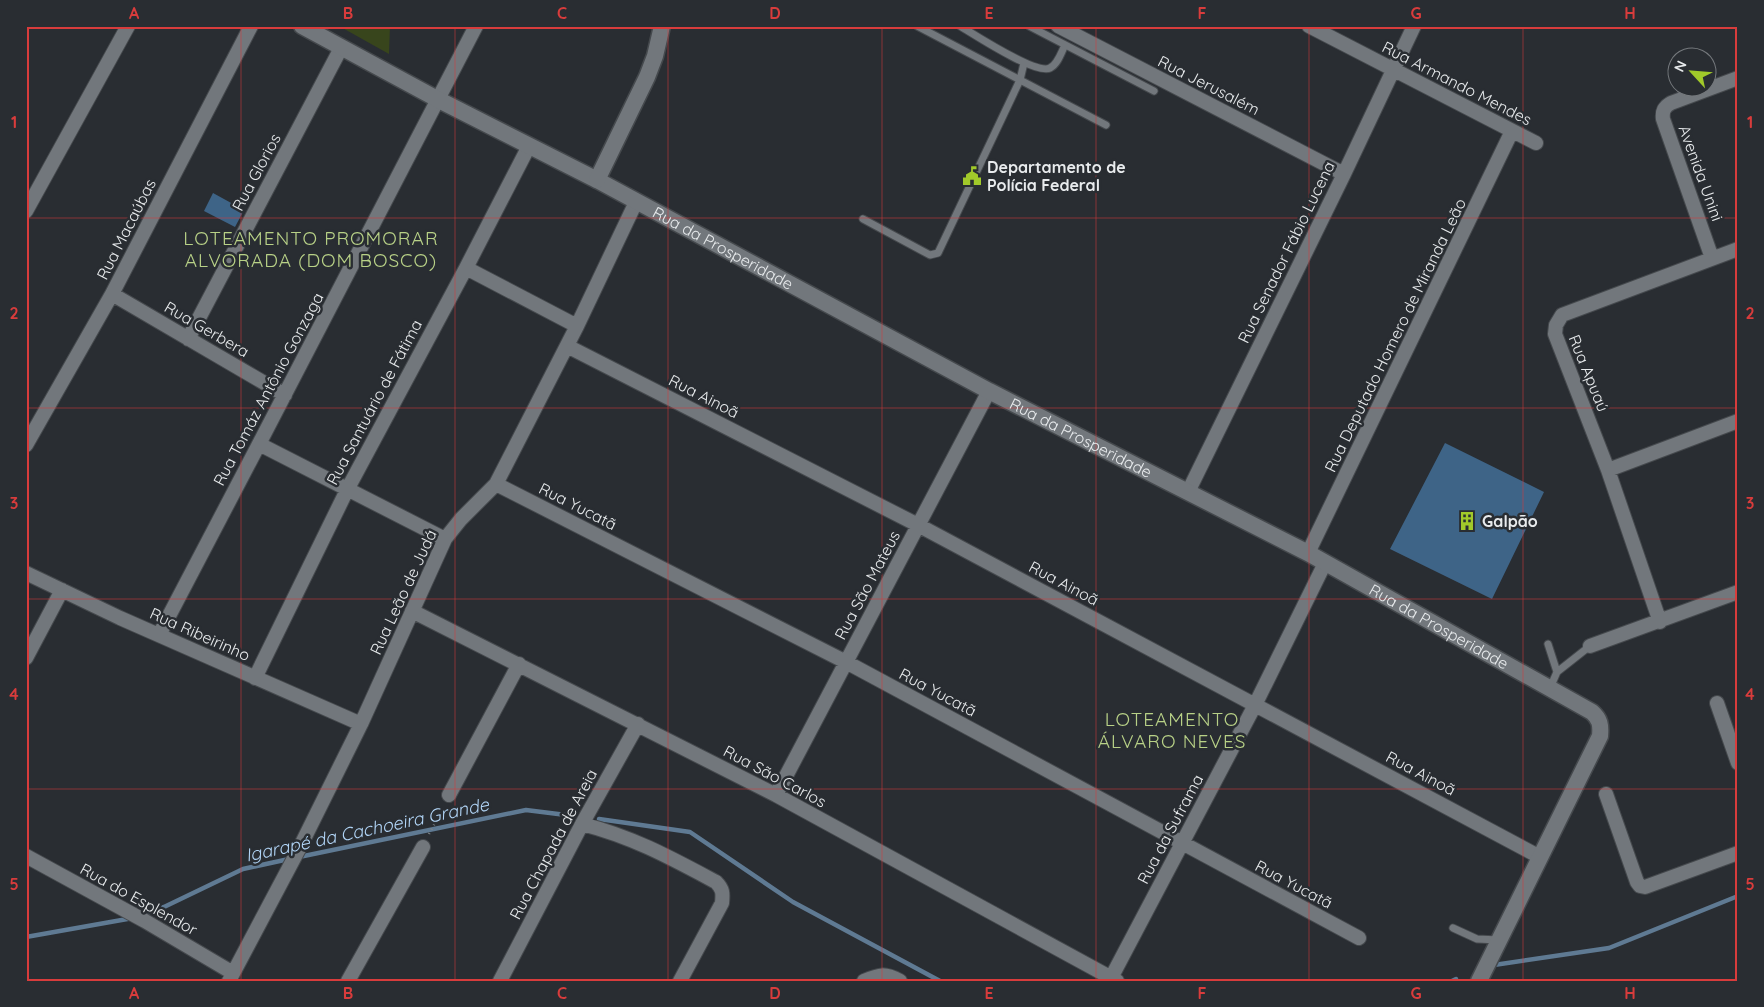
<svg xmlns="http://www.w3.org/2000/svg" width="1764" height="1007" font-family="Quicksand,sans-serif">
<rect width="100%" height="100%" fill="#292d32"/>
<!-- green -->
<path fill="#38451c" d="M339,26H390L389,54Z"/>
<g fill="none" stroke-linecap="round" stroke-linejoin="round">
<!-- stream -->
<path stroke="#5f7a93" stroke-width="4.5" d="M599,819L690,832L793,902L940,981
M299,857L526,810L574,816
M140,915L164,907L243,869L289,859
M26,937L133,918
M1494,965L1609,948L1738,896
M1452,981L1456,979"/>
</g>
<!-- building -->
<path fill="#3e6487" d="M213,193L244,210L235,227L204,211Z
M1445,443L1544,492L1492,599L1390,549Z"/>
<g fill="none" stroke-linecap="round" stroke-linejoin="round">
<!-- service casing -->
<g stroke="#45494d" stroke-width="9">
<path id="service" d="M917,26L1106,125
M960,26C975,35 1036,75 1050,68C1058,64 1061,53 1065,45
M1029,26L1154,91
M863,219L930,255L938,253L1020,80L1024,63
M1548,644L1557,672L1550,688
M1557,672L1590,646
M1453,928L1477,939L1499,940"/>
</g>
<!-- minor casing -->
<g stroke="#45494d" stroke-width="16">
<path id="minor" d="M1058,26L1344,174
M1309,26L1536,143
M26,211L128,26
M1712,258L1663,119C1662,111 1664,107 1671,103L1738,78
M466,268L577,326
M112,294L285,395
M188,339L341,48
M567,346L918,525L1540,857
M259,444L445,539
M26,445L112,294L251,26
M1608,470L1738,421
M496,484L846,662L1359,938
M1188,492L1344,174L1414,26
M1308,553L1512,131
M26,573L120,618L361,724
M412,611L776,795L1117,981
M1660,622L1608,470L1555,334L1556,325L1562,315L1738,249
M159,635L259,444L476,26
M1590,646L1738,592
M26,658L62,590
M255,678L347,490L466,268L529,146
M1717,703L1738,763
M1606,794L1637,882L1640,886L1645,887L1738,853
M449,795L519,664
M776,795L989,391
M582,824C633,837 671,858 716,882C723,889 723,893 722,903L680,981
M26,856L145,921L233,973
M1111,978L1255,705L1325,563
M229,981L300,847L361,724L445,539L461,519L496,484L577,326L636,202
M348,981L423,847
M500,981L582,824L638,724
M864,981C880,974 885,973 900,981"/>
</g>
<!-- tertiary casing -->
<g stroke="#45494d" stroke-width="19">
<g id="tertiary">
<path id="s1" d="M302,26L439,100L597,180L989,391L1308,553L1592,712C1600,719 1601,725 1600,736L1479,981"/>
<path d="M597,180L647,77L655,56L662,26"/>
</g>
</g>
<!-- path -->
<path stroke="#828689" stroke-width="2.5" stroke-dasharray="1 4" stroke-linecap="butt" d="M429,834L443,808"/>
<!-- service -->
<use href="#service" stroke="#72777c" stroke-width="7"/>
<!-- minor -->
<use href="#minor" stroke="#72777c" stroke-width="14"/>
<!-- tertiary -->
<use href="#tertiary" stroke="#72777c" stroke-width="16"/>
</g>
<!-- grid -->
<path fill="none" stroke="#d83c3c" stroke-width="1" stroke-opacity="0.55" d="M241,26V981M455,26V981M668,26V981M882,26V981M1096,26V981M1309,26V981M1523,26V981M26,218H1738M26,408H1738M26,599H1738M26,789H1738"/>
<!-- icons -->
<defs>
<g id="civic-bare" transform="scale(1.5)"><path d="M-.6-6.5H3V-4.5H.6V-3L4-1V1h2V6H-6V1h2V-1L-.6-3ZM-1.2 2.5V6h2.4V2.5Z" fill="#a1c92a" stroke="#292d32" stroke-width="2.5" paint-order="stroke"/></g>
<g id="building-bare" transform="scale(1.5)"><path d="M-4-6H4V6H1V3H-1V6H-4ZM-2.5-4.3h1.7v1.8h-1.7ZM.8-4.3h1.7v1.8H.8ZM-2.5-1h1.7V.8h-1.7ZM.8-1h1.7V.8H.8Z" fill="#a1c92a" stroke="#292d32" stroke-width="2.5" paint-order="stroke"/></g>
</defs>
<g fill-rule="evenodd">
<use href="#civic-bare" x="972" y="176"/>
<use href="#building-bare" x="1467" y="521"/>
</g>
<g text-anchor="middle" stroke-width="5" stroke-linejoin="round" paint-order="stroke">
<!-- street labels -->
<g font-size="16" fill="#e8ebed" stroke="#292d32">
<text transform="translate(1457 83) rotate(27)" y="6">Rua Armando Mendes</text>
<text transform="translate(1209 85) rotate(27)" y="6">Rua Jerusalém</text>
<text transform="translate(256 172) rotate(-62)" y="6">Rua Glorios</text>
<text transform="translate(1701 173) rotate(70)" y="6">Avenida Unini</text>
<text transform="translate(126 229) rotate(-63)" y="6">Rua Macaúbas</text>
<text dy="6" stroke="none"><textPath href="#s1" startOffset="476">Rua da Prosperidade</textPath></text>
<text transform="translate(1286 252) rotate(-64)" y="6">Rua Senador Fábio Lucena</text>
<text transform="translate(207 329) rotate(30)" y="6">Rua Gerbera</text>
<text transform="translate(1395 335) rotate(-64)" y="6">Rua Deputado Homero de Miranda Leão</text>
<text transform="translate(1589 373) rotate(68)" y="6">Rua Apuaú</text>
<text transform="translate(268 389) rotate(-62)" y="6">Rua Tomáz Antônio Gonzaga</text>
<text transform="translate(704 396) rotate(27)" y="6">Rua Ainoã</text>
<text transform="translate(374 402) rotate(-62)" y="6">Rua Santuário de Fátima</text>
<text dy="6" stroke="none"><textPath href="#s1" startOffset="881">Rua da Prosperidade</textPath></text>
<text transform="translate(578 506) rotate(27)" y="6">Rua Yucatã</text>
<text transform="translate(1064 583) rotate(28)" y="6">Rua Ainoã</text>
<text transform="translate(867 585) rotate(-62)" y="6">Rua São Mateus</text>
<text transform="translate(403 592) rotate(-65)" y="6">Rua Leão de Judá</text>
<text dy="6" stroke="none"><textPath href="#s1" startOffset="1286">Rua da Prosperidade</textPath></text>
<text transform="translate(200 634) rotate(24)" y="6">Rua Ribeirinho</text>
<text transform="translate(938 692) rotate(28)" y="6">Rua Yucatã</text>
<text transform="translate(1421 773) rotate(28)" y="6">Rua Ainoã</text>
<text transform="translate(775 776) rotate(28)" y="6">Rua São Carlos</text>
<text transform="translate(1170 829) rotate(-62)" y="6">Rua da Suframa</text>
<text transform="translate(553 844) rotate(-62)" y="6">Rua Chapada de Areia</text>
<text transform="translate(1294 884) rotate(28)" y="6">Rua Yucatã</text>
<text transform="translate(139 899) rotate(29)" y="6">Rua do Esplendor</text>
</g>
<!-- poi labels -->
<g font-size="16" font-weight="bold" fill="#e8ebed" stroke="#292d32" text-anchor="start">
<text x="987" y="173">Departamento de<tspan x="987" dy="18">Polícia Federal</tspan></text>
<text x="1482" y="527">Galpão</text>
</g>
<!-- water labels -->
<g font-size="18" font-style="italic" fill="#b2d6f8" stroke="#292d32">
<text transform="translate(367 830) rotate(-12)" y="6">Igarapé da Cachoeira Grande</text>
</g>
<!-- quarter labels -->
<g font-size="19" letter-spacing="1" fill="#b8d187" stroke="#292d32">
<text x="311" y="245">LOTEAMENTO PROMORAR<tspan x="311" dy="22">ALVORADA (DOM BOSCO)</tspan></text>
<text x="1172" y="726">LOTEAMENTO<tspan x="1172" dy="22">ÁLVARO NEVES</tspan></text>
</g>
</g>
<!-- border -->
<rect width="1764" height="1007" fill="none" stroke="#292d32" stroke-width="55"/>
<!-- north arrow -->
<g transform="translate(1692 72) rotate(296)"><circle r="24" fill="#292d32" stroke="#75797d"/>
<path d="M0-4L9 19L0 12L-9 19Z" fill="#a1c92a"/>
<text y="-8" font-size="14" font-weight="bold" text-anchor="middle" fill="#e8ebed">N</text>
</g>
<rect x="28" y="28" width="1708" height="952" fill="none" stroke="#d83c3c" stroke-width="2"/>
<g font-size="16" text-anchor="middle" font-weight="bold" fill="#d83c3c">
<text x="134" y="19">A</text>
<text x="348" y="19">B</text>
<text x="562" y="19">C</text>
<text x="775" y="19">D</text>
<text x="989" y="19">E</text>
<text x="1202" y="19">F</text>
<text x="1416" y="19">G</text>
<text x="1630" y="19">H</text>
<text x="14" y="128">1</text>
<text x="1750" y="128">1</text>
<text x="14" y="319">2</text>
<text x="1750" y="319">2</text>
<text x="14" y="509">3</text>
<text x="1750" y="509">3</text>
<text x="14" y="700">4</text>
<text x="1750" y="700">4</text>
<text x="14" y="890">5</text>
<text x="1750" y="890">5</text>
<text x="134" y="999">A</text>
<text x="348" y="999">B</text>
<text x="562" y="999">C</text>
<text x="775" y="999">D</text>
<text x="989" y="999">E</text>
<text x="1202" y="999">F</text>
<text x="1416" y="999">G</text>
<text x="1630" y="999">H</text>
</g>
</svg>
